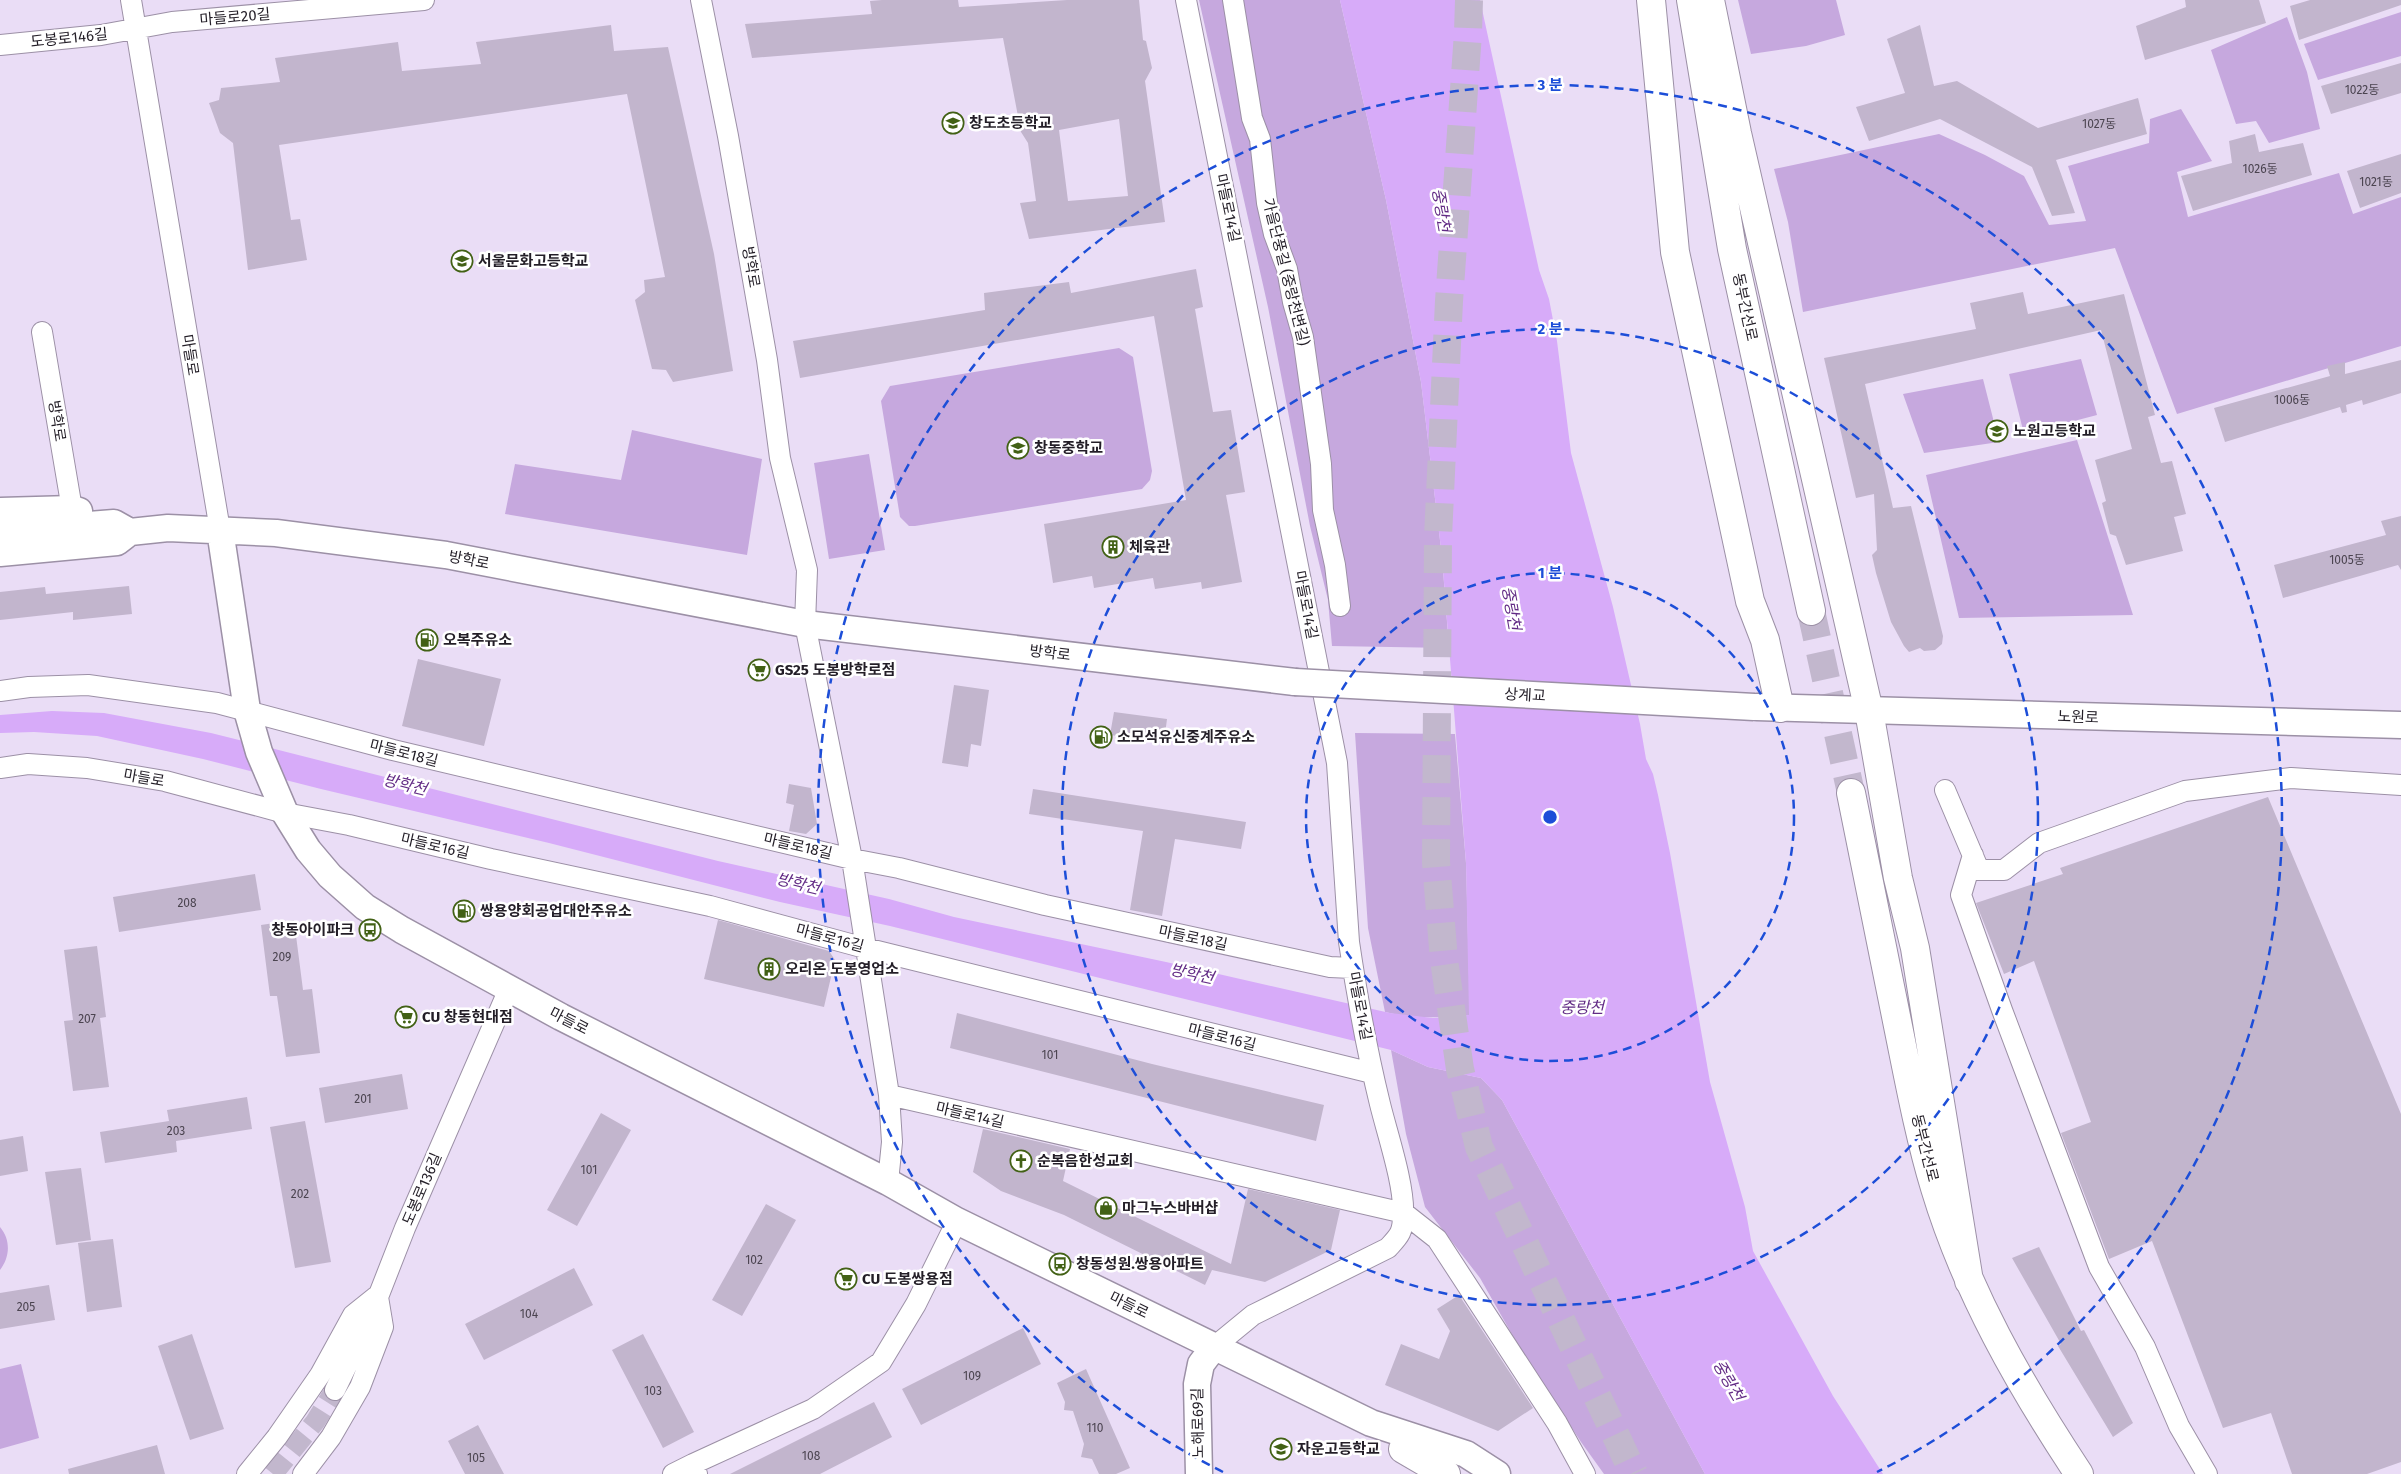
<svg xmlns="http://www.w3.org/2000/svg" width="2401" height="1474" font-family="'Fira Sans','Noto Sans KR',sans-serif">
<rect width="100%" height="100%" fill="#eaddf6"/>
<!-- green -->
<path fill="#c6a8de" d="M1199,0H1340L1386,200L1421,382L1442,557L1449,648L1332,646L1328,600L1310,526L1268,307Z
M1738,0H1836L1845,35L1806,46L1751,54Z
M2401,12V56L2318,80L2304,44Z
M2287,17L2307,72L2320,129L2269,143L2256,121L2236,124L2211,50Z
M2181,109L2212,161L2177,172L2188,217L2339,173L2353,214L2401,197V346L2177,414L2115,248L1803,312L1788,222L1774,169L1939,134L1985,155L2024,176L2049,225L2086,221L2068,166L2149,143L2150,119Z
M1119,348L1133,357L1152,471L1150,480L1142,489L915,526H909L900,517L881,401L890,386Z
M2081,359L2097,415L2024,434L2009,374Z
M1983,379L1999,442L1924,453L1903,394Z
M632,430L762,459L747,555L505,514L515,464L621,480Z
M2077,440L2133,615L1959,618L1926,475Z
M869,454L885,550L829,559L814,463Z
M1355,733L1455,734L1466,863L1470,1015C1441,1018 1413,1019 1385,1012L1368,928Z
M1391,1050L1428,1067L1481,1078L1502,1100L1705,1474H1604L1581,1442L1518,1345L1480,1278L1425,1207L1406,1134Z
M0,1227C11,1240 10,1257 0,1270Z
M21,1364L39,1438L0,1449V1369Z"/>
<!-- water -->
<path fill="#d7abf9" d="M1340,0H1480L1539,270L1549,299L1557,341L1571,453L1613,607L1640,724L1646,759L1653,774L1658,795L1670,853L1710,1082L1745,1207L1753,1251L1833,1396L1883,1474H1705L1502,1100L1481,1078L1428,1067L1391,1050L890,926L780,902L549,843L321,789L203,759L97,736L34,732L0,733V715L52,711L104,713L211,733L718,861L889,899L954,917L1166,962L1390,1013L1433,1018L1469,1015L1466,863L1442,557L1421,382L1386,200Z"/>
<!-- building -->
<path fill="#c2b5cd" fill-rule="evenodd" d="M882,0H958L959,7L1067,0H1139L1143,40L1146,41L1152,68L1145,81L1165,222L1029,239L1020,203L1036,201L1028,143L1021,132L1003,38L752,58L745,24L872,14L870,1ZM1119,119L1128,196L1068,201L1059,130Z
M2185,0H2259L2266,23L2145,60L2136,26L2186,7Z
M2310,0H2401V5L2299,40L2290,6Z
M611,25L614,51L668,47L714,254L733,371L673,382L666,370L652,369L635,300L645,292L644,280L665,277L627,94L279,145L291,220L300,219L307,260L248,270L233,143L220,133L209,103L219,100L221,88L280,82L275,58L398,42L402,71L481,64L476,42Z
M1920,25L1934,86L1957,81L2038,128L2138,98L2147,134L2056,160L2075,213L2052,216L2032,167L1940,119L1869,141L1856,107L1905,93L1887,39Z
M2401,63V93L2331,114L2321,86Z
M2255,134L2259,152L2303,143L2312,175L2193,211L2181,176L2232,163L2229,141Z
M2401,154V193L2360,208L2347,171Z
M1196,269L1203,307L1195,309L1213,412L1231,410L1245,492L1226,495L1242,582L1202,589L1201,582L1155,589L1153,578L1094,588L1092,576L1053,583L1044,524L1186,500L1154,316L800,378L793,341L985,310L984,293L1069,282L1071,293Z
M2023,292L2028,314L2124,294L2155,415L2148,417L2161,463L2172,461L2186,514L2174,517L2183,551L2126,565L2116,536L2110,534L2102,503L2106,501L2095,460L2132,449L2101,330L1865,384L1893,508L1911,506L1943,636L1942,644L1935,650L1924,651L1920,648L1909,652L1904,646L1891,622L1876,573L1872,555L1877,550L1874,494L1856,498L1824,358L1976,329L1970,303Z
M2401,360V393L2363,405L2362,400L2346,405L2347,412L2342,413L2340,407L2225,442L2214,408L2330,376L2327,366L2345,362V374Z
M2401,516V570L2398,565L2283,598L2274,565L2386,535L2381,521Z
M129,586L132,614L73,620V612L0,620V592L45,587L46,594Z
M418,659L501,679L484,746L402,726Z
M954,685L989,690L981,746L971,744L968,767L942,763Z
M1114,712L1167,719L1164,742L1110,735Z
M789,784L811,788L817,824L806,834L789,831L794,805L786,803Z
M1033,789L1246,822L1241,849L1175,839L1162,916L1130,910L1143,831L1029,814Z
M2268,797L2401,1114V1462L2367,1474H2292L2271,1413L2223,1428L2152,1241L2109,1259L2061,1133L2091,1122L2034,961L2004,974L1976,903L2063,874L2060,868Z
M255,874L261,910L119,932L113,897Z
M294,920L303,990L312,989L320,1053L286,1057L277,996H270L261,925Z
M718,920L829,951L835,960L824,1007L704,979Z
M97,946L106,1017L100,1018L109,1087L73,1091L64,1021L73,1020L64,950Z
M957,1013L1152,1064L1324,1105L1316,1141L950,1048Z
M402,1074L408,1109L325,1123L319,1088Z
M247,1097L252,1129L176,1141L177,1152L105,1163L100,1132L169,1121L167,1110Z
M601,1113L631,1130L577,1226L547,1210Z
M305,1121L331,1262L295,1268L270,1127Z
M983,1129L1070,1149L1063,1181L1231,1264L1248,1189L1340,1210L1331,1250L1265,1282L1212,1270L1205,1285L1064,1215L1001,1191L973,1172Z
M23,1136L28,1171L0,1176V1140Z
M81,1168L91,1240L56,1245L45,1172Z
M766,1204L796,1220L742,1316L712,1300Z
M113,1239L122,1307L87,1312L78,1243Z
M2039,1247L2081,1331L2084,1330L2133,1423L2113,1437L2058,1346L2061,1344L2012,1258Z
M574,1268L593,1305L484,1360L465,1324Z
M49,1285L55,1320L0,1329V1293Z
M1459,1295L1533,1408L1498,1431L1385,1385L1401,1344L1439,1359L1450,1331L1437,1309Z
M1023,1328L1041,1364L921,1425L902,1389Z
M192,1334L224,1429L190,1440L158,1346Z
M643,1334L694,1432L663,1448L612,1350Z
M1086,1369L1130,1468L1116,1474H1099L1092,1459L1081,1457L1084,1444L1073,1411L1064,1410L1065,1402L1057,1383Z
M874,1402L892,1437L820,1474H730Z
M478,1425L504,1474H465L448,1441Z
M157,1445L165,1474H69L68,1469Z"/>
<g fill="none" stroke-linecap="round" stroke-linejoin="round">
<!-- minor-tunnel -->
<path stroke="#c2b7cd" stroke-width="20" stroke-dasharray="20 10" stroke-linecap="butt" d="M273,1474L315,1422L335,1390"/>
<!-- highway-tunnel -->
<path stroke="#c2b7cd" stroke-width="28" stroke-dasharray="28 14" stroke-linecap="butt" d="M1469,0L1468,33L1449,301L1438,537L1436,862L1444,960L1460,1069L1479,1147L1634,1474
M1811,611L1851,793"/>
<!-- minor casing -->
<g stroke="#9c90a6" stroke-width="22">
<path id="minor" d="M131,0L220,530
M701,0L728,136L767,360L780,458L807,570L805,624L852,859L889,1095L892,1142L888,1182
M1186,0L1337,763L1349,942C1357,996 1367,1051 1380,1104C1387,1133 1405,1186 1403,1215C1403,1233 1399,1236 1388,1248L1253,1315L1214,1347
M1233,0L1252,118L1260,139L1267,203L1274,234L1287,269L1293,302L1303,337L1321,464L1323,510L1335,565L1340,606
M0,45L101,35L172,22L424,0
M42,332L72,509
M0,691L29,687L88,685L217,703L393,750L852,859L899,868L1045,905L1330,967L1352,968
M0,768L28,764L87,768L165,781L285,813L349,825L491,859L710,906L865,948L1372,1073
M1945,790L1979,870H2004L2039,843L2185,791L2291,778L2401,785
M1973,855L1961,895L2002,1010L2099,1267L2145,1347L2179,1426L2207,1474
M889,1095L1404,1213L1437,1239L1557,1423L1585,1474
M335,1390L369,1320L405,1228L509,989
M247,1474L277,1437L320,1375L353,1315L378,1295
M303,1474L331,1437L360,1387L383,1327L378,1297
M673,1474L693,1464
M697,1474L693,1464L813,1409L881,1362L916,1304L957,1221"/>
</g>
<!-- major casing -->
<g stroke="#9c90a6" stroke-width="29">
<path id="major" d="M0,511L72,509L79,511
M220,530L247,710L259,752L285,813L308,850L330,876L365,907L402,930L561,1017L888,1182L957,1221L1371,1423L1466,1454L1497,1474
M0,532L114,523L130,532
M0,553L117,542L130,532L168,528L276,533L446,555L805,624L1295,682
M1757,707L2401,725
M1199,1474L1197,1384L1201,1364L1214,1347"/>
</g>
<!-- highway casing -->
<g stroke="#9c90a6" stroke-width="30">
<path id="highway" d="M1651,0L1675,252L1750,601L1765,640L1780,708
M1691,0L1732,249L1811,611
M1710,0L1737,133L1869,711L1898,878L1915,948L1969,1281
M1851,793C1866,870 1882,948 1898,1026C1909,1080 1919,1135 1935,1188C1966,1291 2020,1385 2079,1474
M1403,1449L1446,1474"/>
</g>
<!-- minor -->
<use href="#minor" stroke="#fff" stroke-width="20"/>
<!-- major -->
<use href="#major" stroke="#fff" stroke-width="26"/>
<!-- highway -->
<use href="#highway" stroke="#fff" stroke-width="28"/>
<!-- major-bridge casing -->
<g stroke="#9c90a6" stroke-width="29" stroke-linecap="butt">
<path id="major-bridge" d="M1295,682L1754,707"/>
</g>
<!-- major-bridge -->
<use href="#major-bridge" stroke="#fff" stroke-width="26"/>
</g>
<!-- distance rings -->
<g fill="none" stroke="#1d4ed8" stroke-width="2.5" stroke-dasharray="9 6">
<circle cx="1550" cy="817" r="244"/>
<circle cx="1550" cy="817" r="488"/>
<path d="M1223 1472A732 732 0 1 1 1877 1472"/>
</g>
<!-- icons -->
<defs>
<g id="school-ring" transform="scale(1.125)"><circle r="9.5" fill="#fff" stroke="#426115" stroke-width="1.5"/><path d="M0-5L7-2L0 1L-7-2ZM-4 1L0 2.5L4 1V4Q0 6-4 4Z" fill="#426115"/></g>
<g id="building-ring" transform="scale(1.125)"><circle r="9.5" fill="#fff" stroke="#426115" stroke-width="1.5"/><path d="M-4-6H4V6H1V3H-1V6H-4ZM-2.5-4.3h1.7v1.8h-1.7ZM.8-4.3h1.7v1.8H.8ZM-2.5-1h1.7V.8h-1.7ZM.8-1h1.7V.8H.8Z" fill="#426115"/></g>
<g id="fuel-ring" transform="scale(1.125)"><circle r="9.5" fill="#fff" stroke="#426115" stroke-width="1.5"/><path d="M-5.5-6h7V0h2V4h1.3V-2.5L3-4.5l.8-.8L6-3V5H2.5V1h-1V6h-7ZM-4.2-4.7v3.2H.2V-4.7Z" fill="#426115"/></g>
<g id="supermarket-ring" transform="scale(1.125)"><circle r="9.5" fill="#fff" stroke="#426115" stroke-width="1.5"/><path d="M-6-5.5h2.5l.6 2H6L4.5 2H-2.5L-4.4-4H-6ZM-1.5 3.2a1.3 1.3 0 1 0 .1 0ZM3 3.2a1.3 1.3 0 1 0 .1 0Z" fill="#426115"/></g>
<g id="bus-ring" transform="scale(1.125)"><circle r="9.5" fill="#fff" stroke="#426115" stroke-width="1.5"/><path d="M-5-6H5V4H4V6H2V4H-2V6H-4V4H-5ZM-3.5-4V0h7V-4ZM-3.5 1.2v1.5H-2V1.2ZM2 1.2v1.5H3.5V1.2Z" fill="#426115"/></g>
<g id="church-ring" transform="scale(1.125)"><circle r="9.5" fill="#fff" stroke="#426115" stroke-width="1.5"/><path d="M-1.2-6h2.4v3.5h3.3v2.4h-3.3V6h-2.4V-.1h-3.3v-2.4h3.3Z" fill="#426115"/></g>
<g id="shop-ring" transform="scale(1.125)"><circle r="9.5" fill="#fff" stroke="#426115" stroke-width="1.5"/><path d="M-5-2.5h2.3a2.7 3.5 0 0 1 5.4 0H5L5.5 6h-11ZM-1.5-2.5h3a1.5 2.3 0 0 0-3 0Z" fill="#426115"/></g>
</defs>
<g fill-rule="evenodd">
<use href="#school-ring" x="953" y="123"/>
<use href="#school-ring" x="462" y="261"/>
<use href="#school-ring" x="1997" y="431"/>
<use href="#school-ring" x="1018" y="448"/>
<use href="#building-ring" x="1113" y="547"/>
<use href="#fuel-ring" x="427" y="640"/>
<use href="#supermarket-ring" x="759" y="670"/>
<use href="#fuel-ring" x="1101" y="737"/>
<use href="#fuel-ring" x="464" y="911"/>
<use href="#bus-ring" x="370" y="930"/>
<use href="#building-ring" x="769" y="969"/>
<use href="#supermarket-ring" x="406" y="1017"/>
<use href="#church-ring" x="1021" y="1161"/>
<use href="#shop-ring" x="1106" y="1208"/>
<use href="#bus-ring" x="1060" y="1264"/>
<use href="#supermarket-ring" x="846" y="1279"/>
<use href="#school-ring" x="1281" y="1449"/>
</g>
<g text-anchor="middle" stroke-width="5" stroke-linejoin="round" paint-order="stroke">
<!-- number labels -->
<g font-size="12" fill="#4b4450">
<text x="2362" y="94">1022동</text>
<text x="2099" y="128">1027동</text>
<text x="2260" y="173">1026동</text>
<text x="2376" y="186">1021동</text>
<text x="2292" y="404">1006동</text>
<text x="2347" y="564">1005동</text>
<text x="187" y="907">208</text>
<text x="282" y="961">209</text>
<text x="87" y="1023">207</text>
<text x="1050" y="1059">101</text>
<text x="363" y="1103">201</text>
<text x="176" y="1135">203</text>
<text x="589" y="1174">101</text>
<text x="300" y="1198">202</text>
<text x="754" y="1264">102</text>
<text x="26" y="1311">205</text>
<text x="529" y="1318">104</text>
<text x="972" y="1380">109</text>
<text x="653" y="1395">103</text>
<text x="1095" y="1432">110</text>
<text x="811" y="1460">108</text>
<text x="476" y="1462">105</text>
</g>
<!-- street labels -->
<g font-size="15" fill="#231e27" stroke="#fff">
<text transform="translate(235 17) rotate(-5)" y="5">마들로20길</text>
<text transform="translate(69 38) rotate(-6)" y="5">도봉로146길</text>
<text transform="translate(1228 208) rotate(78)" y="5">마들로14길</text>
<text transform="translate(751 267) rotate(80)" y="5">방학로</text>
<text transform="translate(1286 272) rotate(76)" y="5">가을단풍길 (중랑천변길)</text>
<text transform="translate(1745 307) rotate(78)" y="5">동부간선로</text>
<text transform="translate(190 355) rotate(81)" y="5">마들로</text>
<text transform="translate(57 421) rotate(81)" y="5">방학로</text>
<text transform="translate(469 560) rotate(11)" y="5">방학로</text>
<text transform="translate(1306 605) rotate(79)" y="5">마들로14길</text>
<text transform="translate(1050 653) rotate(7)" y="5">방학로</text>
<text transform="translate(1525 695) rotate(3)" y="5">상계교</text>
<text transform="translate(2078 717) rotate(2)" y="5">노원로</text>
<text transform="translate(404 753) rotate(14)" y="5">마들로18길</text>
<text transform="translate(144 778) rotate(10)" y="5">마들로</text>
<text transform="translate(435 846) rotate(13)" y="5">마들로16길</text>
<text transform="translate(798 846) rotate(13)" y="5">마들로18길</text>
<text transform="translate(830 938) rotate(15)" y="5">마들로16길</text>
<text transform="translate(1193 938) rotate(12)" y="5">마들로18길</text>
<text transform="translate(1360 1006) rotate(79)" y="5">마들로14길</text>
<text transform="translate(569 1021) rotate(27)" y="5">마들로</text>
<text transform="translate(1222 1037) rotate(14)" y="5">마들로16길</text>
<text transform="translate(970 1115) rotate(13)" y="5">마들로14길</text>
<text transform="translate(1925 1148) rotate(76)" y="5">동부간선로</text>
<text transform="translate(422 1189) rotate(-67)" y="5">도봉로136길</text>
<text transform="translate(1129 1305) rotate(26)" y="5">마들로</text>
<text transform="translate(1198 1423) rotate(-91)" y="5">노해로69길</text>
</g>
<!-- poi labels -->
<g font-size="15" font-weight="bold" fill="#231e27" stroke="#fff" text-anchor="start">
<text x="969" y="128">창도초등학교</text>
<text x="478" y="266">서울문화고등학교</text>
<text x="2013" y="436">노원고등학교</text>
<text x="1034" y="453">창동중학교</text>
<text x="1129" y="552">체육관</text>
<text x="443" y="645">오복주유소</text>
<text x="775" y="675">GS25 도봉방학로점</text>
<text x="1117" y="742">소모석유신중계주유소</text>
<text x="480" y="916">쌍용양회공업대안주유소</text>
<text x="354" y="935" text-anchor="end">창동아이파크</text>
<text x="785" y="974">오리온 도봉영업소</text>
<text x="422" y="1022">CU 창동현대점</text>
<text x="1037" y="1166">순복음한성교회</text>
<text x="1122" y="1213">마그누스바버샵</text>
<text x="1076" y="1269">창동성원.쌍용아파트</text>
<text x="862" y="1284">CU 도봉쌍용점</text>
<text x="1297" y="1454">자운고등학교</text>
</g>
<!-- water labels -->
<g font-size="16" font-style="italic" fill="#622b85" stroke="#fff">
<text transform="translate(1442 210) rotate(80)" y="6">중랑천</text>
<text transform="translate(1512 608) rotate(80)" y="6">중랑천</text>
<text transform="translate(405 784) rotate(14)" y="6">방학천</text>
<text transform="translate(798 883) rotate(14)" y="6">방학천</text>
<text transform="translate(1192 973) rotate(12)" y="6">방학천</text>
<text x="1582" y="1013">중랑천</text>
<text transform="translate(1729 1380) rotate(60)" y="6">중랑천</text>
</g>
</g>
<circle cx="1550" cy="817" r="8" fill="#1d4ed8" stroke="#fff" stroke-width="2.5"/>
<g font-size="15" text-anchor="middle" font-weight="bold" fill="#1d4ed8" stroke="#fff" stroke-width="5" stroke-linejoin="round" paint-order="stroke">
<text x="1550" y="90">3 분</text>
<text x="1550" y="334">2 분</text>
<text x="1550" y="578">1 분</text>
</g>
</svg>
